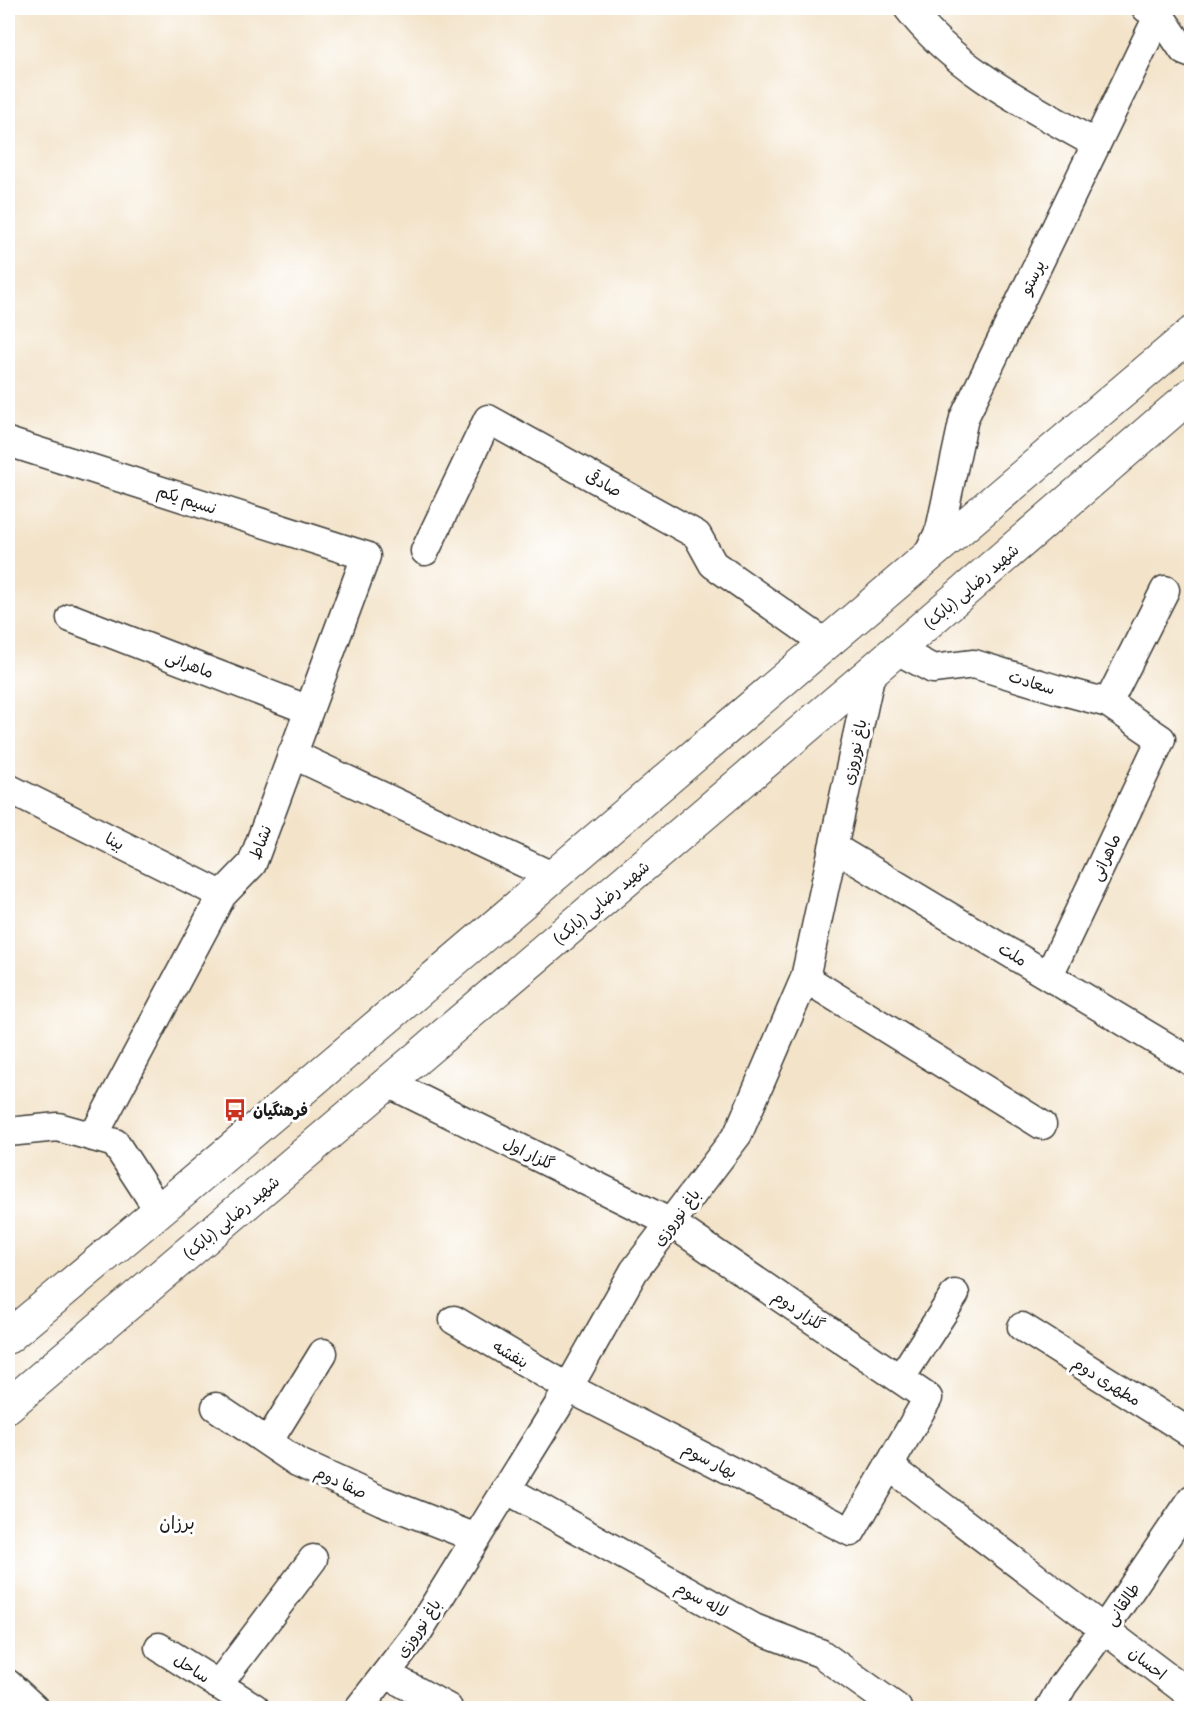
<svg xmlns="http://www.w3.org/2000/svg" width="1199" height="1716" font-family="Delius,'Playpen Sans Arabic',sans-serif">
<rect width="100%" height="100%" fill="#fff"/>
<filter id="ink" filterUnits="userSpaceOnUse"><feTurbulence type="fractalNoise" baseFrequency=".0167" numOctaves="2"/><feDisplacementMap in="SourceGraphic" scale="12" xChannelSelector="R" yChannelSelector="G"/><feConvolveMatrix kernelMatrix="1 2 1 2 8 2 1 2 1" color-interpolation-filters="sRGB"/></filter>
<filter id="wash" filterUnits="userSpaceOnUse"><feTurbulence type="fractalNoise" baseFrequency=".008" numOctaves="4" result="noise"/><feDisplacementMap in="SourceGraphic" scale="24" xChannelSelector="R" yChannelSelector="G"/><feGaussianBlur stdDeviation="1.35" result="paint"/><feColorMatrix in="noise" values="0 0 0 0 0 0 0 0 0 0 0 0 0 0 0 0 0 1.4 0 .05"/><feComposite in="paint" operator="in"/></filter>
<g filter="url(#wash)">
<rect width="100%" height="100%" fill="#f3e3c9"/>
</g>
<g filter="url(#ink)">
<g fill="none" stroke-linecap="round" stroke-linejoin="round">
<!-- street casing -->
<g stroke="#3c3a36" stroke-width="31">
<path id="street" d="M908,8C955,70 1029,106 1096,144
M1146,8L1159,14L1184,51L1192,54
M8,442L366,556L252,864L222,895L93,1137
M425,551L488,419L697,535L713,564L825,643
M928,555L940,530L964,418L1162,8
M71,618L309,710
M897,650L933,669L974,664L1056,689L1108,703L1161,739L1049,975
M1108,703L1165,590
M292,754L554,877
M8,788L222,895
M833,847L1192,1062
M805,978L1042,1125
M388,1083L671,1223L928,1398L851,1532L569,1388L454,1320
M8,1132L58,1127L115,1143L159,1211
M1022,1327L1192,1434
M900,1379L955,1294
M216,1407L297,1462L382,1501L476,1538
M268,1442L323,1353
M889,1466L1192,1696
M506,1489L754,1628L820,1653L897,1708
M159,1647L255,1708
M386,1674L448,1708
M8,1684L34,1708
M218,1685L313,1559
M359,1708L418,1632L558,1406L634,1271L738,1134L805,978L871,672
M1050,1708L1063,1685L1104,1629L1192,1499"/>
</g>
<!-- secondary casing -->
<g stroke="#3c3a36" stroke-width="35">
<path id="secondary" d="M8,1337C406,1006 796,666 1192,333
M8,1406L871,672L1192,394"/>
</g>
<!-- street -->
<use href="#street" stroke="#fff" stroke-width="28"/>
<!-- secondary -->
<use href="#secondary" stroke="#fff" stroke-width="33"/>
</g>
</g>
<!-- icons -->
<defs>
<g id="bus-bare" transform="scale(1.8)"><path d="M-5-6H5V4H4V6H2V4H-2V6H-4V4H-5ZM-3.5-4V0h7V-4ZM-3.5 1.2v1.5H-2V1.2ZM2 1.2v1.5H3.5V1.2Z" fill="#c8321e" stroke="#fff" stroke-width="2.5" paint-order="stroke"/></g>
</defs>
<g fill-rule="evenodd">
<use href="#bus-bare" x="235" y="1110"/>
</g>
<g text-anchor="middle" stroke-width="6" stroke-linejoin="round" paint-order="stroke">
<!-- street labels -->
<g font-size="16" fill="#1c1c1c" stroke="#fff">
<text transform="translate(1032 277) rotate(-64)" y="6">پرستو</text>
<text transform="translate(604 483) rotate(29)" y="6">صادقی</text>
<text transform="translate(187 499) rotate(18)" y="6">نسیم یکم</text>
<text transform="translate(971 586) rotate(-41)" y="6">شهید رضایی (بابک)</text>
<text transform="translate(190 664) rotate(21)" y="6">ماهرانی</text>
<text transform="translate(1032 682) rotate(17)" y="6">سعادت</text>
<text transform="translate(854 752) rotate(-78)" y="6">باغ نوروزی</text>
<text transform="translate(115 841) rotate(27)" y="6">بینا</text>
<text transform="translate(260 842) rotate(-69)" y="6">نشاط</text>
<text transform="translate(1105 857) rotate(-65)" y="6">ماهرانی</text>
<text transform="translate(601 902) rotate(-40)" y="6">شهید رضایی (بابک)</text>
<text transform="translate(1013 954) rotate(31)" y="6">ملت</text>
<text transform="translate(529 1153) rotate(26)" y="6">گلزار اول</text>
<text transform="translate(231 1217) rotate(-40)" y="6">شهید رضایی (بابک)</text>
<text transform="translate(676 1217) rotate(-53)" y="6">باغ نوروزی</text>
<text transform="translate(799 1310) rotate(34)" y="6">گلزار دوم</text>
<text transform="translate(511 1354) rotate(31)" y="6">بنفشه</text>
<text transform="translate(1107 1381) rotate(32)" y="6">مطهری دوم</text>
<text transform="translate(710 1460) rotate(27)" y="6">بهار سوم</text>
<text transform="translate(341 1482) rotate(25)" y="6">صفا دوم</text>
<text transform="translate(702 1599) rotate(29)" y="6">لاله سوم</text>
<text transform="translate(1122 1604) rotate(-55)" y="6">طالقانی</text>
<text transform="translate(418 1628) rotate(-56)" y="6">باغ نوروزی</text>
<text transform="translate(1148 1663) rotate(38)" y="6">احسان</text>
<text transform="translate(192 1668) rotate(33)" y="6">ساحل</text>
</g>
<!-- poi labels -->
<g font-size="16" font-weight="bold" fill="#1c1c1c" stroke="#fff" text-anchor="start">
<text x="253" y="1116">فرهنگیان</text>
</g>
<!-- neighbourhood labels -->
<g font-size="18" fill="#1c1c1c" stroke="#fff">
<text x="177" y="1529">برزان</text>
</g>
</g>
<!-- margin -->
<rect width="1199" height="1716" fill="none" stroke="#fff" stroke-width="30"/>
</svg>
